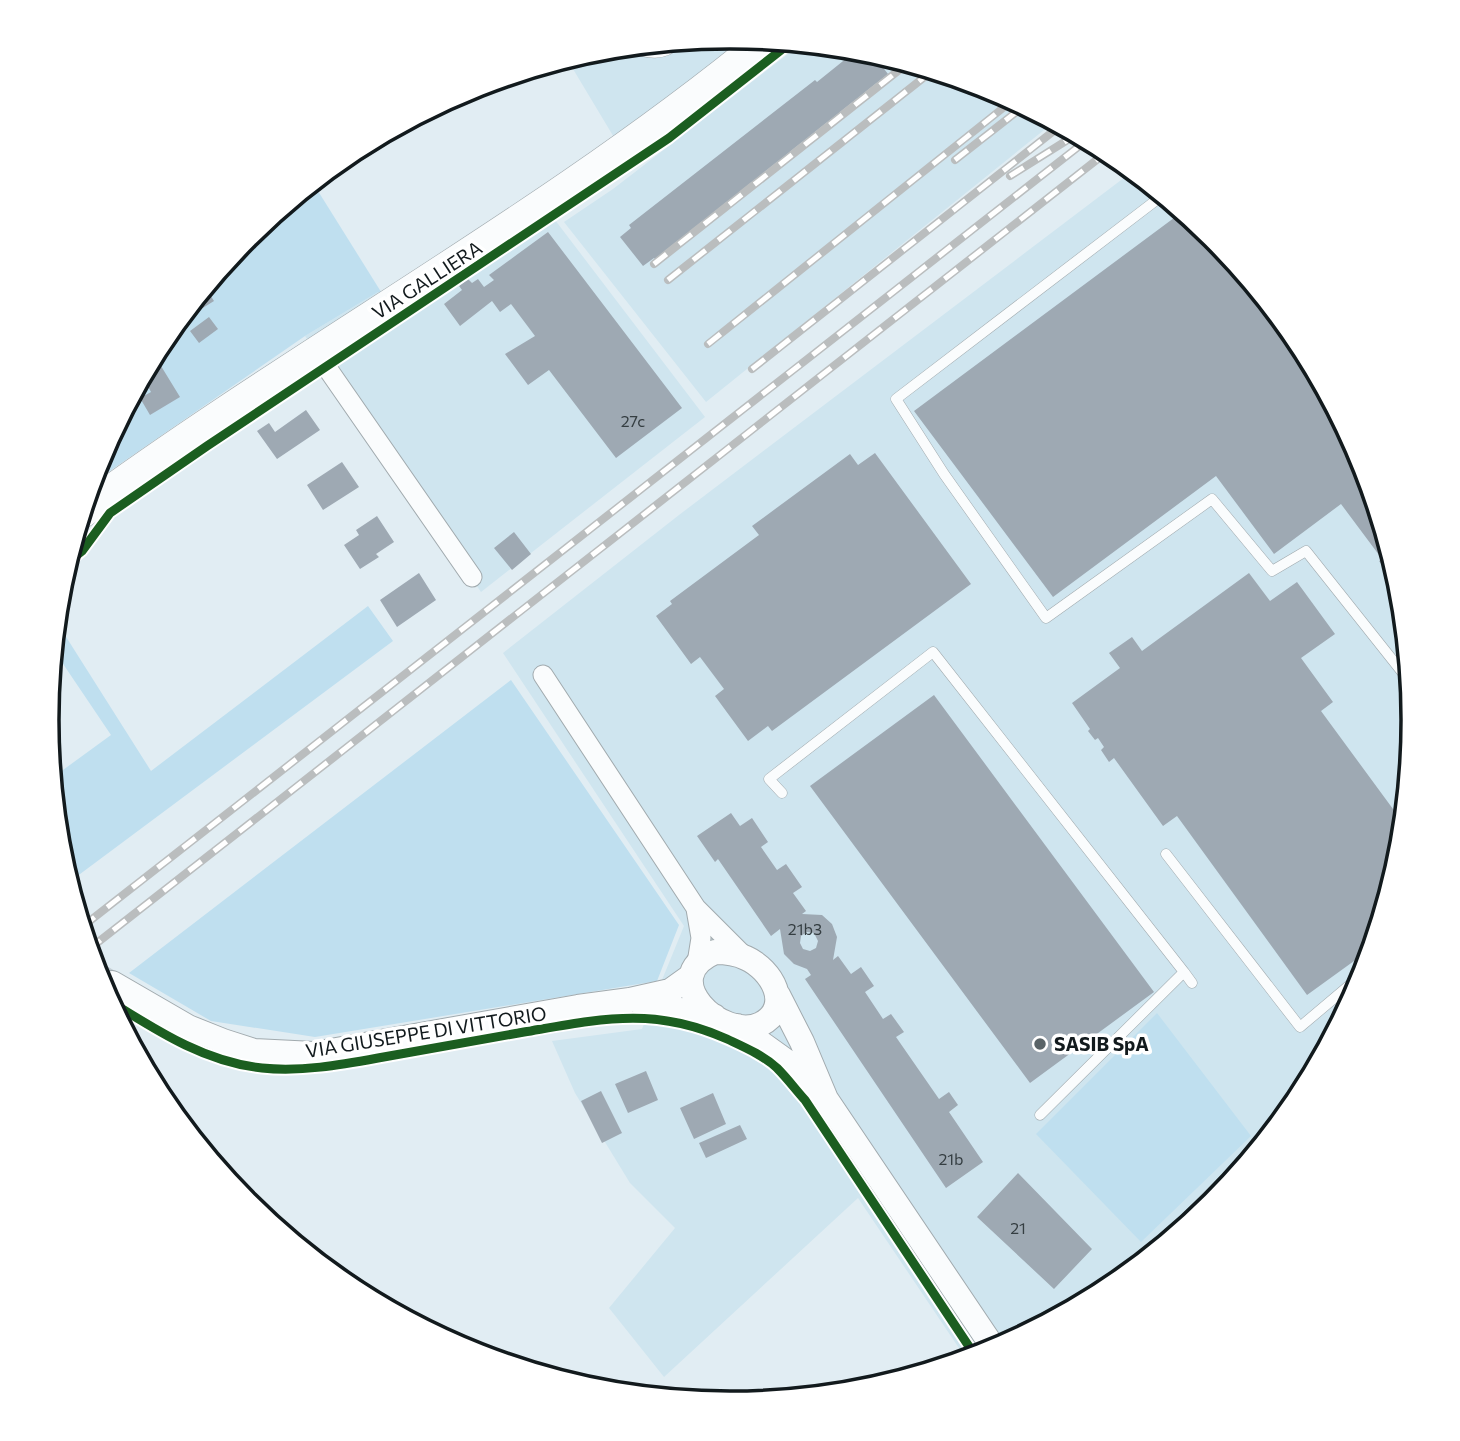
<svg xmlns="http://www.w3.org/2000/svg" width="1460" height="1441" font-family="Commissioner,sans-serif">
<rect width="100%" height="100%" fill="#e1edf3"/>
<!-- built -->
<path fill="#cfe5ef" d="M730,37L759,40L618,144L567,59L597,50Z
M801,44L864,50L992,89L1054,122L706,402L564,222L613,189Z
M1133,171L1214,237L1362,459L1401,588L1414,721L1401,854L1362,983L1298,1101L1213,1204L1110,1289L991,1352L967,1360L858,1198L664,1377L609,1308L675,1228L630,1183L575,1093L552,1041L642,1029L684,926L503,653L679,515Z
M536,195L705,417L481,592L305,336L378,292L383,294Z"/>
<!-- green -->
<path fill="#bfdfef" d="M313,183L383,295L378,292L305,336L91,484L98,458L162,340L247,237Z
M368,606L393,641L68,883L59,853L52,778L111,735L53,649L56,621L151,771Z
M511,680L679,925L657,981L315,1037L211,1021L129,973Z
M1157,1013L1251,1136L1141,1242L1036,1134Z"/>
<!-- building -->
<path fill="#9ea9b3" fill-rule="evenodd" d="M858,49L871,52L888,74L655,259L654,258L643,266L620,237L631,228L629,225L815,80L817,82Z
M1182,212L1214,237L1299,341L1362,459L1401,591L1379,561L1382,559L1341,504L1274,554L1216,476L1053,597L914,411Z
M548,232L682,408L616,458L549,370L528,385L505,354L535,336L511,304L500,312L492,301L460,326L444,304L462,290L459,286L468,279L472,283L478,279L484,287L494,280L489,275Z
M205,287L214,301L185,319L182,315Z
M209,317L218,329L199,343L190,331Z
M161,366L180,397L150,415L140,398L151,392L143,377Z
M306,410L320,430L277,459L257,431L269,423L275,432Z
M875,453L971,584L772,731L768,726L748,741L715,696L724,689L700,657L691,664L656,616L672,604L670,601L759,535L752,526L850,454L858,465Z
M342,462L359,487L323,510L307,485Z
M377,516L394,542L376,554L379,557L360,569L344,545L359,535L356,530Z
M514,532L531,554L512,570L494,548Z
M419,573L436,600L397,627L380,600Z
M1249,573L1270,601L1297,582L1335,634L1301,658L1333,702L1321,711L1404,824L1401,854L1372,948L1307,995L1177,816L1163,826L1114,758L1109,762L1101,750L1104,747L1098,738L1095,740L1088,731L1090,729L1072,703L1120,668L1109,653L1132,637L1142,651Z
M934,695L1154,992L1030,1083L810,786Z
M731,813L740,826L752,818L768,842L761,847L777,870L786,864L802,887L793,893L806,911L802,914L822,915L832,924L837,937L833,960L838,956L851,974L861,967L874,986L865,992L883,1019L891,1014L904,1032L896,1037L939,1099L949,1092L958,1105L949,1112L983,1162L946,1188L805,979L811,975L807,969L794,964L784,954L780,929L771,936L718,859L715,862L697,836ZM807,932L814,933L818,941L816,948L810,951L803,949L800,943L801,936Z
M153,1065L172,1091L161,1100L145,1070Z
M646,1071L658,1100L628,1113L615,1084Z
M601,1091L622,1133L602,1143L581,1101Z
M713,1093L726,1124L694,1139L680,1108Z
M740,1125L747,1139L706,1158L699,1143Z
M1018,1173L1092,1249L1054,1289L977,1217Z"/>
<g fill="none" stroke-linecap="round" stroke-linejoin="round">
<!-- tertiary-tunnel -->
<path stroke="#c2cdd3" stroke-width="24" stroke-dasharray="24 12" stroke-linecap="butt" d="M95,973L112,983"/>
<!-- service casing -->
<g stroke="#a1aaae" stroke-width="11">
<path id="service" d="M630,47C647,54 664,57 678,42
M1163,195L896,399L944,474L1046,618L1212,499L1272,571L1306,551L1410,682
M1408,783L1403,777L1409,772
M782,793L769,779L933,652L1184,972L1040,1115
M1166,854L1300,1027L1364,973
M1184,972L1192,983"/>
</g>
<!-- minor casing -->
<g stroke="#a1aaae" stroke-width="21">
<path id="minor" d="M316,352L472,577
M543,675L696,908L745,957
M696,909L701,938L697,963
M1176,1235L1243,1168"/>
</g>
<!-- tertiary casing -->
<g stroke="#a1aaae" stroke-width="26">
<path id="tertiary" d="M715,952C726,952 736,953 746,958C771,969 794,1007 761,1024C723,1043 654,978 715,952Z
M112,983L188,1027L223,1041L254,1051L314,1054L578,1007L630,1000L670,991L691,976
M778,995L802,1042L826,1099L995,1350
M641,1003L714,1016
M737,1026L786,1061L818,1092"/>
</g>
<!-- primary casing -->
<g stroke="#a1aaae" stroke-width="33">
<path id="primary" d="M82,512C306,348 552,216 766,40"/>
</g>
<!-- service -->
<use href="#service" stroke="#fafcfd" stroke-width="10"/>
<!-- minor -->
<use href="#minor" stroke="#fafcfd" stroke-width="19"/>
<!-- tertiary -->
<use href="#tertiary" stroke="#fafcfd" stroke-width="24"/>
<!-- primary -->
<use href="#primary" stroke="#fafcfd" stroke-width="32"/>
<!-- rail casing -->
<g stroke="#babdbe" stroke-width="8">
<path id="rail" d="M955,160L1024,106
M1010,176L1077,134
M654,264L908,63
M668,280L932,71
M708,344L1013,100
M752,369L1060,126
M82,927L1087,140
M88,950L1108,151"/>
</g>
<!-- rail -->
<use href="#rail" stroke="#fff" stroke-width="5" stroke-dasharray="16" stroke-linecap="butt"/>
<!-- cycleway casing -->
<g stroke="#fff" stroke-width="13">
<path id="cycleway" d="M67,563L82,551L110,513L207,446L669,138L790,43
M108,1000C156,1030 204,1062 262,1068C301,1072 340,1065 378,1058C427,1049 476,1041 524,1032C600,1019 654,1006 727,1039C744,1047 763,1055 777,1068C787,1078 796,1090 805,1100L976,1357"/>
</g>
<!-- cycleway -->
<use href="#cycleway" stroke="#1b5e20" stroke-width="9"/>
</g>
<!-- markers -->
<circle fill="#5a6468" stroke="#fff" stroke-width="2.5" cx="1040" cy="1044" r="7"/>
<g text-anchor="middle" stroke-width="7" stroke-linejoin="round" paint-order="stroke">
<!-- number labels -->
<g font-size="16" fill="#353e42">
<text x="633" y="427">27c</text>
<text x="805" y="935">21b3</text>
<text x="951" y="1165">21b</text>
<text x="1018" y="1234">21</text>
</g>
<!-- street labels -->
<g font-size="19" fill="#121a1d" stroke="#fff">
<text transform="translate(427 280) rotate(-33)" y="7">VIA GALLIERA</text>
<text transform="translate(426 1032) rotate(-9)" y="7">VIA GIUSEPPE DI VITTORIO</text>
</g>
<!-- poi labels -->
<g font-size="19" font-weight="bold" fill="#121a1d" stroke="#fff" text-anchor="start">
<text x="1054" y="1051">SASIB SpA</text>
</g>
</g>
<!-- crop -->
<path d="M0 0H1460V1441H0ZM59 720a671 671 0 1 1 1342 0a671 671 0 1 1-1342 0Z" fill="#fff" fill-rule="evenodd"/>
<path fill="none" stroke="#121a1d" stroke-width="3.5" d="M59 720a671 671 0 1 1 1342 0a671 671 0 1 1-1342 0Z"/>
</svg>
